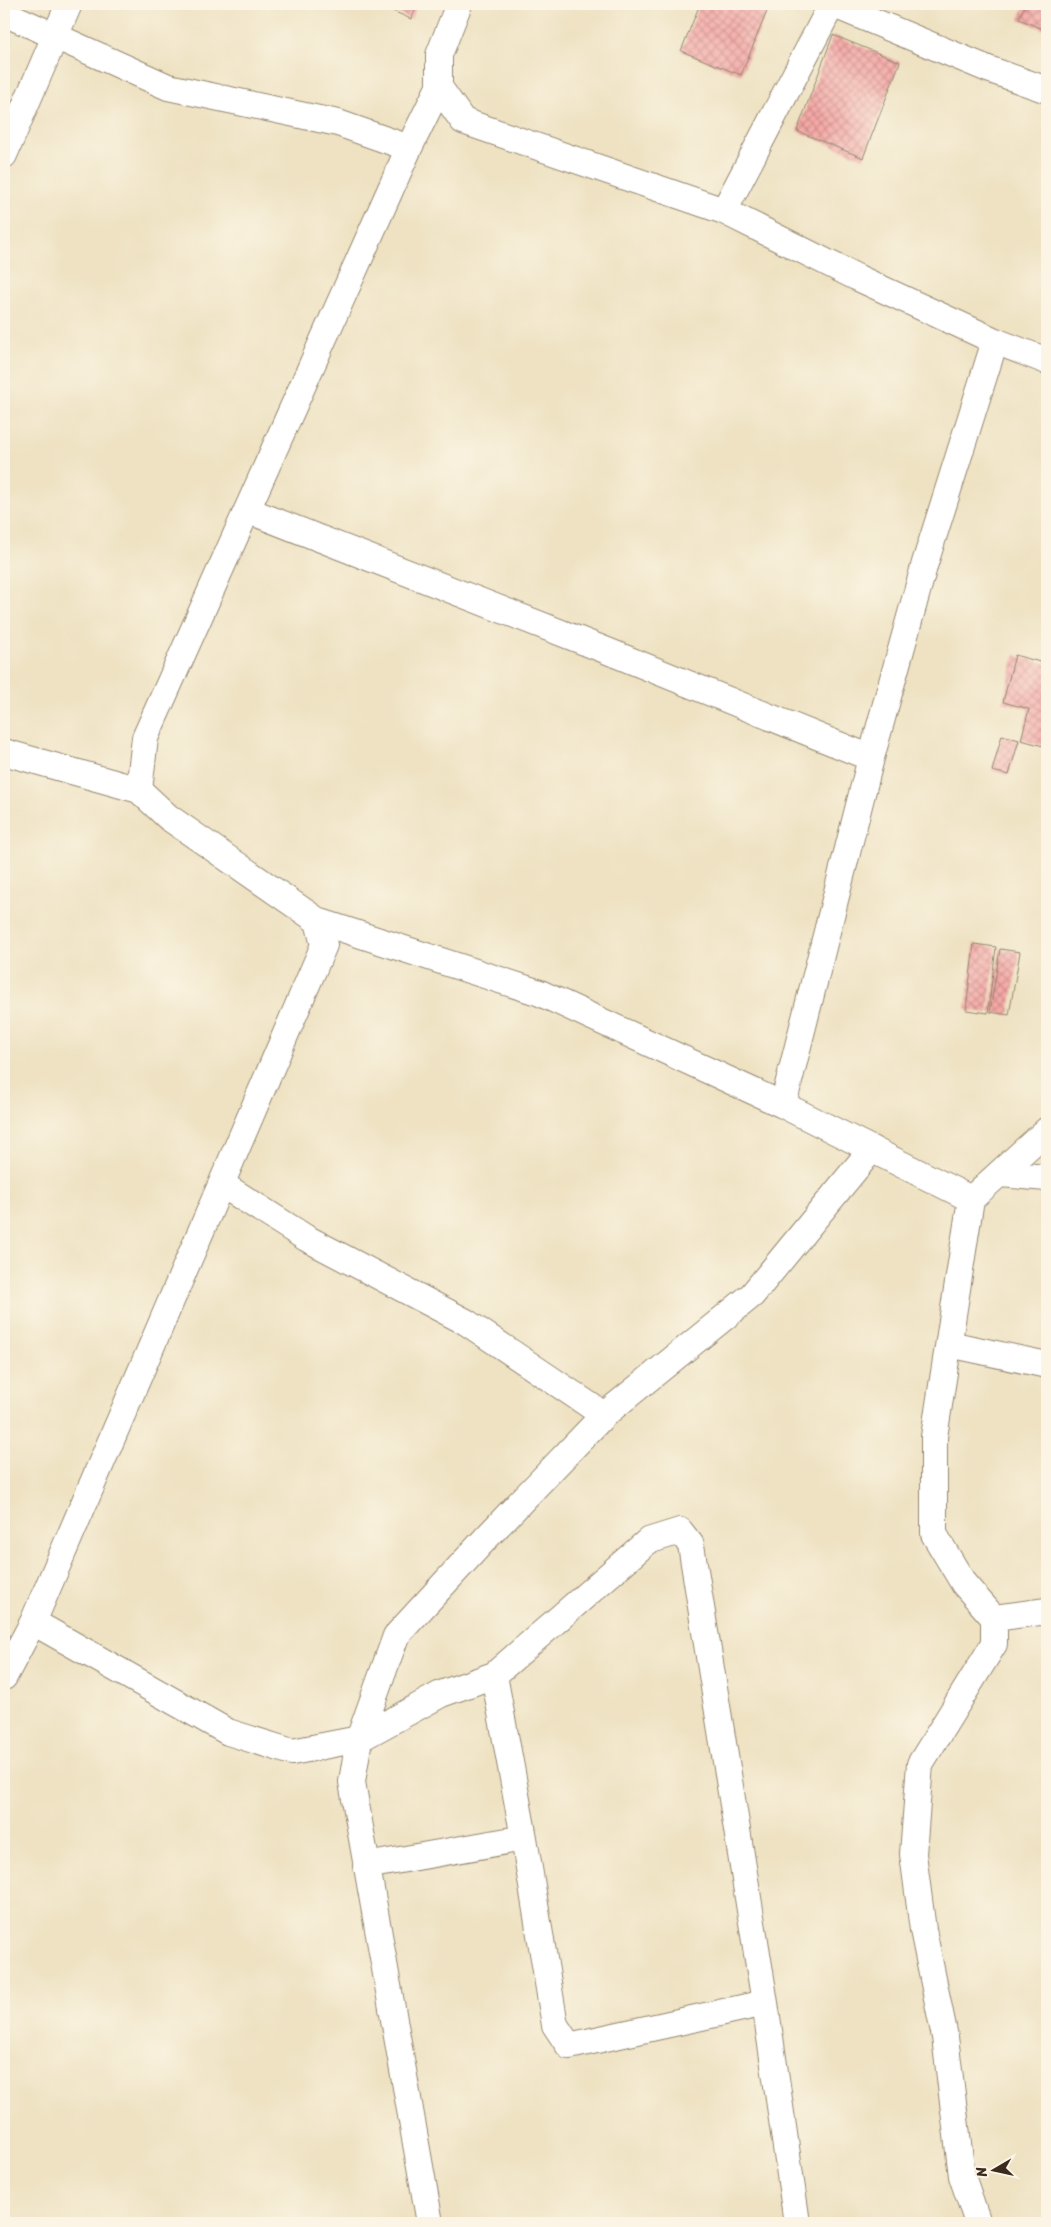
<svg xmlns="http://www.w3.org/2000/svg" width="1051" height="2227" font-family="Sriracha,sans-serif">
<defs>
<pattern id="building-cross-hatch" width="8" height="8" patternUnits="userSpaceOnUse" patternTransform="scale(1.25)"><rect width="8" height="8" fill="#f5a9a7"/><path d="M0 0l8 8M0 8l8-8" fill="none" stroke="#c88a87"/></pattern>
</defs>
<rect width="100%" height="100%" fill="#fcf5e5"/>
<filter id="ink" filterUnits="userSpaceOnUse"><feTurbulence type="fractalNoise" baseFrequency=".02" numOctaves="2"/><feDisplacementMap in="SourceGraphic" scale="10" xChannelSelector="R" yChannelSelector="G"/><feConvolveMatrix kernelMatrix="1 2 1 2 8 2 1 2 1" color-interpolation-filters="sRGB"/></filter>
<filter id="wash" filterUnits="userSpaceOnUse"><feTurbulence type="fractalNoise" baseFrequency=".0096" numOctaves="4" result="noise"/><feDisplacementMap in="SourceGraphic" scale="20" xChannelSelector="R" yChannelSelector="G"/><feGaussianBlur stdDeviation="1.12" result="paint"/><feColorMatrix in="noise" values="0 0 0 0 0 0 0 0 0 0 0 0 0 0 0 0 0 1.4 0 .05"/><feComposite in="paint" operator="in"/></filter>
<g filter="url(#wash)">
<rect width="100%" height="100%" fill="#eee2c2"/>
<g id="blocks">
<!-- building -->
<path fill="url(#building-cross-hatch)" d="M377,4H418L411,19Z
M700,4H770L741,75L681,51Z
M1025,4H1047V31L1019,19Z
M833,35L900,62L863,158L797,131Z
M1015,655L1047,664V747L1021,740L1029,709L1003,702Z
M1002,735L1019,740L1009,775L992,771Z
M974,944L996,947L988,1013L966,1010Z
M1000,949L1020,952L1009,1015L990,1012Z"/>
</g>
</g>
<g filter="url(#ink)">
<use href="#blocks" fill-opacity="0" stroke="#948670" stroke-width="1"/>
<g fill="none" stroke-linecap="round" stroke-linejoin="round">
<!-- minor casing -->
<g stroke="#948670" stroke-width="28">
<path id="minor" d="M459,4L439,55V87L463,121L724,211L856,277L995,341L1047,361
M832,4L988,69L1047,90
M4,13L168,87L338,123L409,148
M4,155L69,4
M724,211L832,4
M247,510L605,650L871,758
M4,752L139,790
M318,921L540,993L783,1105L971,1199
M783,1105L871,758L925,563L995,341
M1000,1174L1047,1178
M223,1185L306,1238L466,1322L604,1415
M949,1344L1047,1365
M994,1618L1047,1611
M33,1622L228,1732L292,1752L359,1739L441,1694L494,1675L648,1541L680,1531L691,1545L765,2003L797,2223
M494,1675L524,1838L555,2025L569,2046L765,2003
M4,1677L33,1622L324,945L318,921L168,817L139,790L145,738L409,148L439,87
M366,1866L524,1838
M430,2223L352,1782L359,1739L396,1636L487,1537L604,1415L752,1295L872,1149
M978,2223L962,2176L945,2037L923,1930L913,1854L920,1764L994,1644V1618L964,1584L934,1534V1437L971,1199L1047,1130"/>
</g>
<!-- minor -->
<use href="#minor" stroke="#fff" stroke-width="26"/>
</g>
</g>
<!-- margin -->
<rect width="1051" height="2227" fill="none" stroke="#fcf5e5" stroke-width="20"/>
<!-- north arrow -->
<g transform="translate(994 2170) rotate(261)" stroke="#fcf5e5" stroke-width="4" paint-order="stroke">
<path d="M0-4L9 19L0 12L-9 19Z" fill="#3b2a1e"/>
<text y="-8" font-size="14" font-weight="bold" text-anchor="middle" fill="#3b2a1e">N</text>
</g>
</svg>
